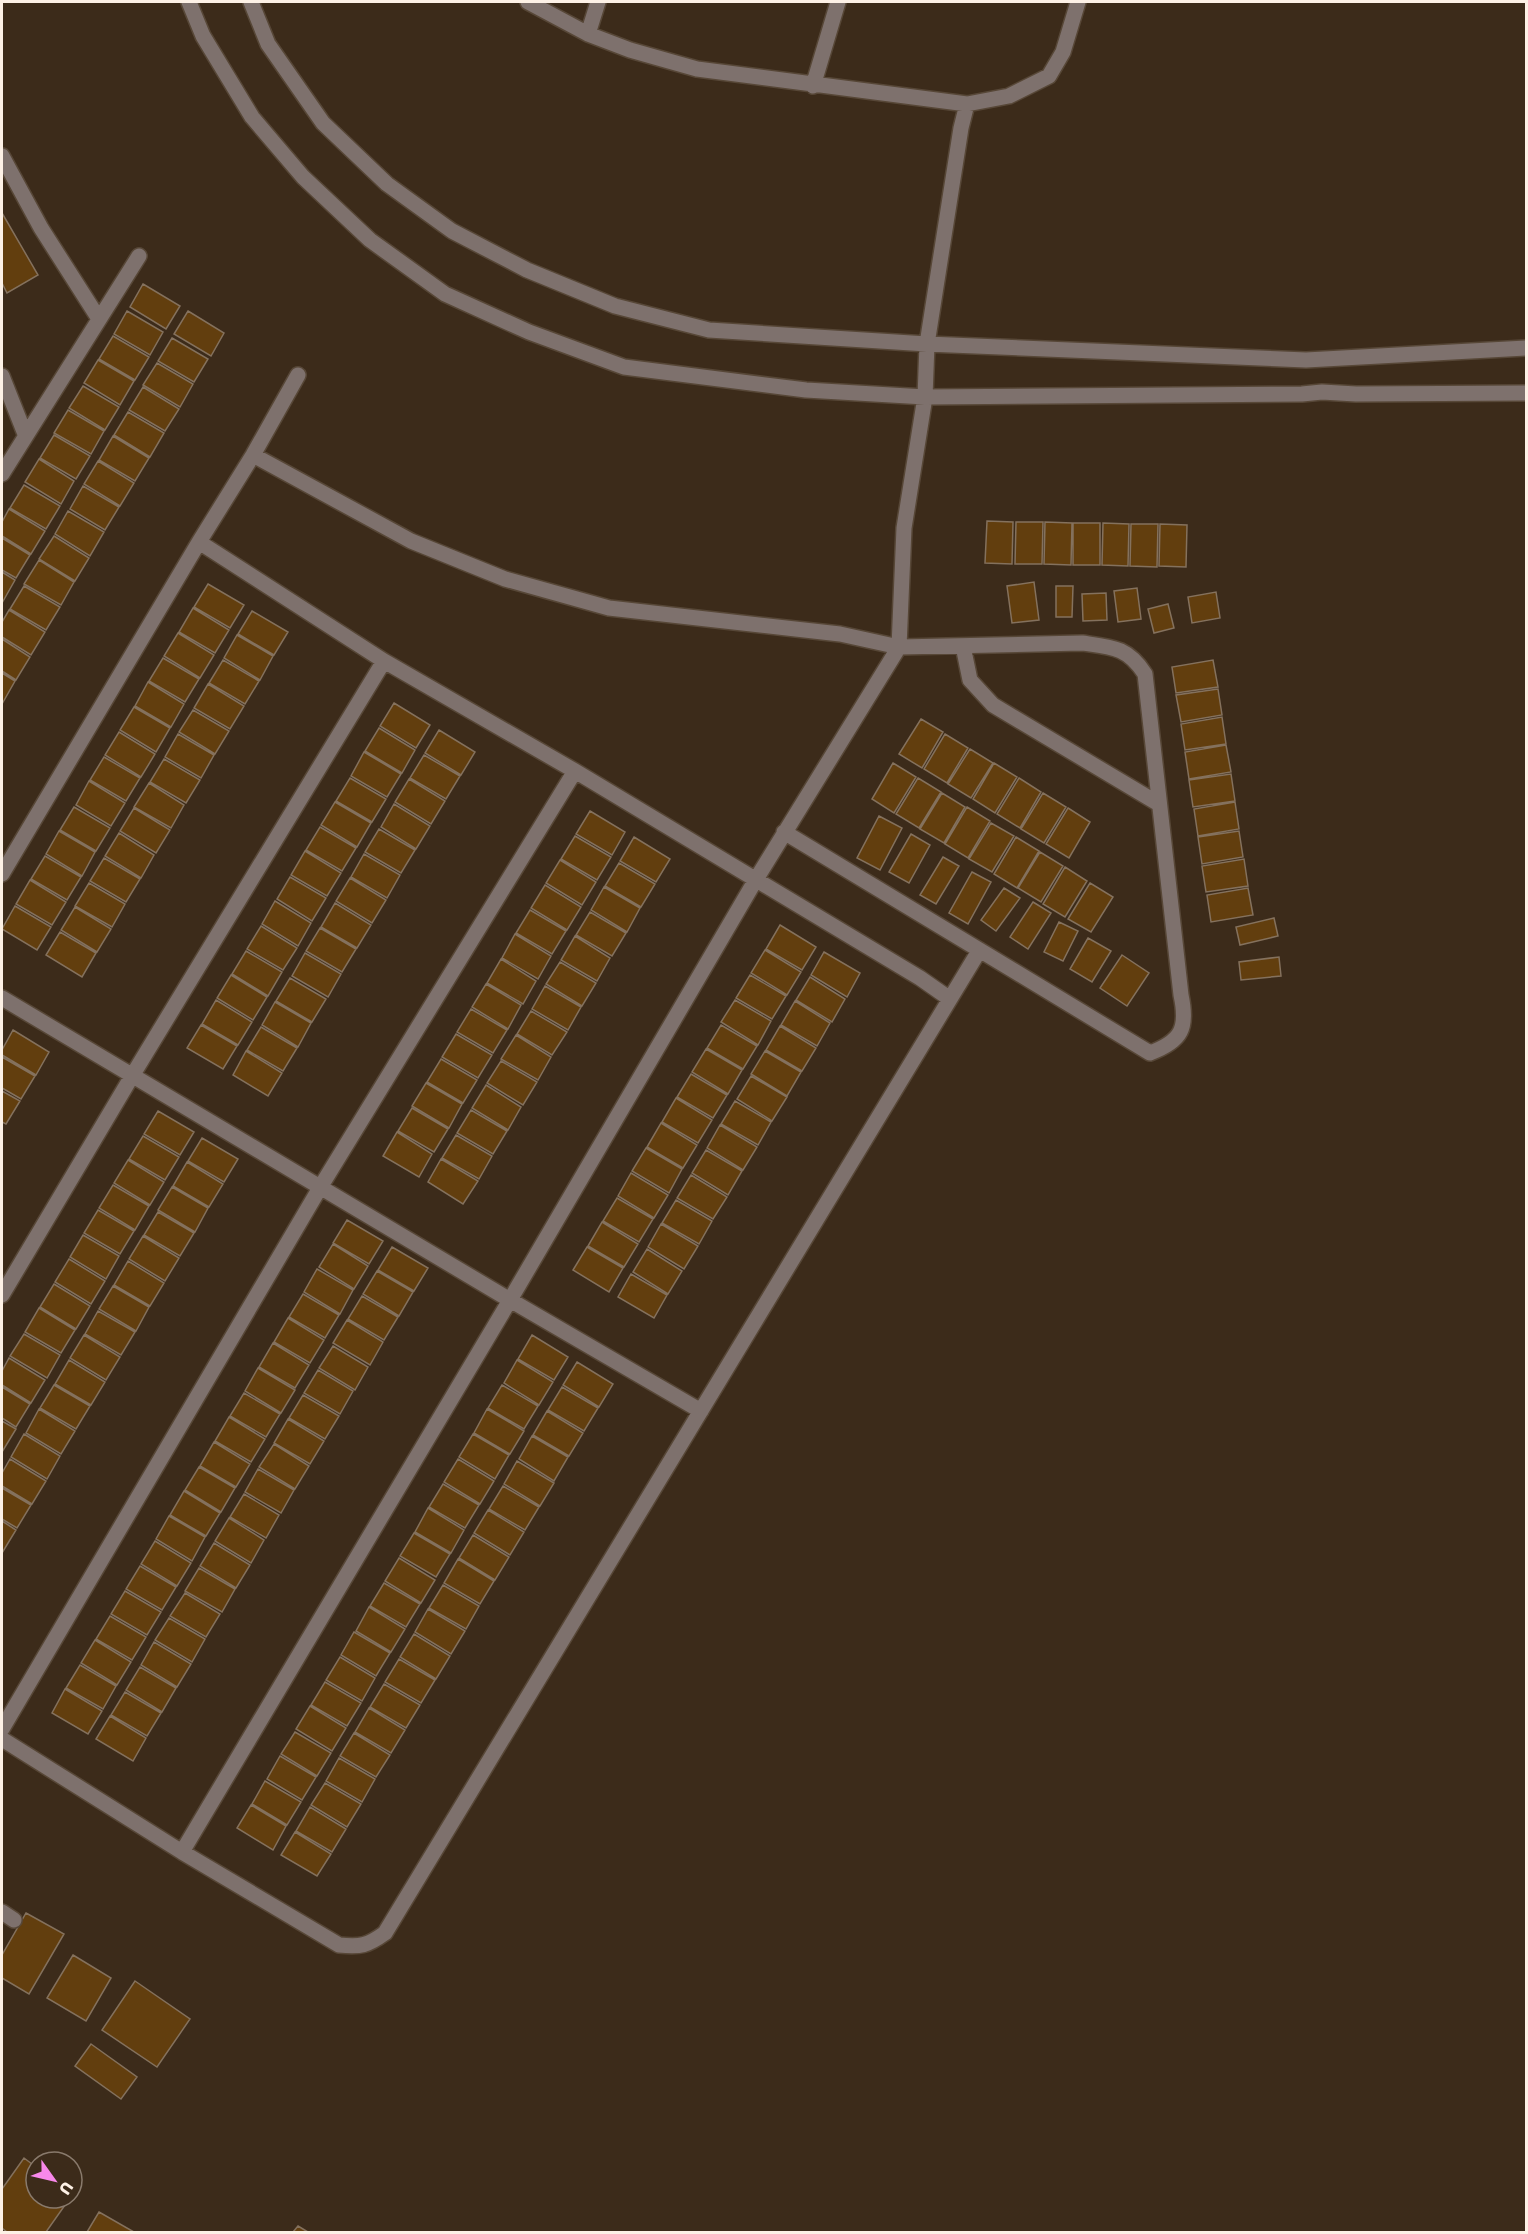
<svg xmlns="http://www.w3.org/2000/svg" width="1528" height="2234" font-family="Rubik,sans-serif">
<rect width="100%" height="100%" fill="#3c2b1a"/>
<!-- building -->
<path fill="#623e0e" stroke="#84715d" stroke-width="1.5" d="M2,213L38,275L7,293L2,283Z
M143,284L180,306L166,329L130,307Z
M127,311L163,332L150,355L114,334Z
M188,311L224,333L211,356L174,334Z
M113,336L149,357L135,380L99,359Z
M172,338L208,359L194,382L158,361Z
M98,360L134,381L120,405L84,383Z
M157,363L193,384L180,407L143,385Z
M83,386L119,407L105,430L69,408Z
M143,387L179,409L165,431L129,410Z
M68,410L104,431L91,454L54,433Z
M128,412L164,433L150,457L114,435Z
M54,435L90,456L76,479L40,458Z
M113,436L149,458L135,481L99,460Z
M39,459L74,481L61,504L25,482Z
M98,461L134,483L120,506L84,484Z
M24,485L60,506L46,529L10,508Z
M83,486L119,507L105,530L70,509Z
M9,509L45,531L31,554L2,536V522Z
M68,511L104,532L90,556L55,534Z
M987,521L1013,522L1012,564L985,563Z
M1016,522H1043L1042,564H1015Z
M1045,522L1072,523L1071,565L1044,564Z
M1073,523H1100V565H1073Z
M1103,523L1129,524L1128,566L1102,565Z
M1131,524H1158L1157,567L1130,566Z
M1160,524L1187,525L1186,567L1159,566Z
M54,536L89,558L75,581L39,559Z
M2,538L30,555L16,578L2,570Z
M39,560L74,582L61,605L24,584Z
M2,572L15,580L2,603Z
M1034,582L1039,620L1012,623L1007,586Z
M208,584L244,605L230,628L194,607Z
M24,586L60,607L46,630L10,609Z
M1056,586H1073L1072,617H1056Z
M1137,588L1141,619L1118,622L1114,591Z
M1216,592L1220,618L1192,623L1188,597Z
M1106,593L1107,620L1083,621L1082,594Z
M1168,604L1174,628L1154,633L1148,609Z
M193,608L229,630L215,653L179,632Z
M9,610L45,632L31,655L2,637V622Z
M252,611L288,632L274,655L238,634Z
M178,633L214,655L200,678L164,656Z
M237,635L273,656L260,680L224,658Z
M2,639L30,657L16,680L2,671Z
M163,658L199,679L185,702L149,681Z
M223,660L259,681L245,704L209,683Z
M1213,660L1218,687L1176,693L1172,667Z
M2,673L15,681L2,704Z
M148,682L184,704L171,727L135,706Z
M208,684L244,706L230,729L194,708Z
M1218,689L1222,715L1181,722L1176,695Z
M394,703L430,725L416,748L380,726Z
M134,707L170,728L156,752L120,730Z
M193,710L229,731L215,754L179,732Z
M1222,717L1226,744L1185,750L1181,724Z
M921,719L943,732L922,768L899,754Z
M379,728L415,750L402,773L365,751Z
M439,730L475,752L461,775L425,753Z
M119,732L155,754L141,777L105,755Z
M178,734L214,755L201,778L165,757Z
M945,734L968,748L947,783L924,769Z
M1226,745L1231,772L1189,779L1185,752Z
M970,749L993,763L971,798L948,784Z
M364,752L401,774L387,797L351,776Z
M424,755L460,776L446,799L410,778Z
M104,757L140,778L126,801L90,780Z
M164,759L200,780L186,803L150,782Z
M893,763L916,777L894,813L872,799Z
M994,763L1017,777L995,813L973,799Z
M1231,774L1235,801L1193,807L1189,780Z
M350,778L386,799L372,822L336,801Z
M918,778L941,792L919,828L896,814Z
M1019,778L1041,792L1020,828L997,814Z
M409,779L445,801L431,824L395,802Z
M89,781L125,803L111,826L76,805Z
M149,783L184,805L171,828L134,807Z
M942,793L965,807L944,843L920,829Z
M1043,793L1066,807L1044,843L1021,829Z
M335,802L371,823L357,847L321,825Z
M1235,802L1239,829L1198,836L1194,809Z
M394,804L430,826L416,849L381,827Z
M74,807L110,828L96,851L60,830Z
M967,807L990,821L968,858L945,844Z
M134,808L170,830L156,853L120,831Z
M1068,808L1090,822L1069,858L1046,844Z
M590,811L625,832L612,855L576,834Z
M879,816L902,828L880,870L857,858Z
M991,823L1014,836L992,872L969,859Z
M320,827L356,848L342,871L306,850Z
M379,829L415,850L401,873L365,852Z
M59,831L95,852L82,876L46,854Z
M1239,831L1243,857L1202,864L1198,837Z
M119,833L154,855L141,878L105,856Z
M911,834L930,845L909,883L889,872Z
M575,836L611,857L597,880L561,859Z
M634,837L670,859L656,882L620,861Z
M1016,837L1039,851L1017,888L994,874Z
M305,851L341,873L327,896L291,875Z
M1040,852L1063,866L1041,902L1018,888Z
M364,854L400,875L387,898L351,877Z
M45,856L81,877L67,900L31,879Z
M943,857L959,866L936,904L920,895Z
M104,858L140,879L126,902L90,881Z
M1244,859L1248,886L1206,892L1202,866Z
M560,860L596,882L582,905L546,883Z
M619,863L655,884L641,907L605,886Z
M1065,867L1087,881L1065,917L1043,904Z
M972,872L991,882L968,924L949,913Z
M290,877L326,898L312,921L277,899Z
M350,878L386,900L372,923L336,901Z
M30,880L66,902L52,925L16,904Z
M89,883L125,904L112,927L75,906Z
M1090,883L1113,897L1091,932L1068,919Z
M545,885L581,907L567,930L531,908Z
M604,887L640,908L627,932L591,910Z
M1004,888L1020,898L996,931L981,920Z
M1248,888L1253,915L1211,922L1207,895Z
M275,901L311,923L298,946L262,924Z
M1033,902L1051,913L1028,949L1010,937Z
M335,903L371,925L357,948L321,927Z
M15,906L51,927L37,950L2,929Z
M75,907L111,929L97,952L61,930Z
M530,910L566,931L552,954L516,933Z
M590,912L626,933L612,956L576,935Z
M1274,918L1278,936L1240,945L1236,927Z
M1059,922L1078,931L1063,961L1044,952Z
M780,925L816,947L802,970L766,949Z
M261,926L297,948L283,970L247,949Z
M320,928L356,949L342,972L306,951Z
M60,932L96,953L82,977L46,955Z
M515,934L551,956L538,979L502,958Z
M575,936L610,958L597,981L561,960Z
M1088,938L1111,951L1092,982L1070,969Z
M765,950L801,972L787,995L751,973Z
M246,951L282,972L268,996L232,974Z
M824,952L860,973L847,997L811,975Z
M305,953L341,974L328,997L292,976Z
M1122,955L1149,973L1127,1006L1100,988Z
M1279,957L1281,976L1241,980L1239,962Z
M501,959L536,981L523,1004L487,983Z
M560,962L596,983L582,1006L546,984Z
M231,975L267,997L253,1020L217,998Z
M750,975L786,996L772,1019L736,998Z
M810,977L845,999L832,1022L796,1000Z
M290,978L326,999L312,1022L276,1001Z
M486,984L521,1005L508,1029L472,1007Z
M545,986L581,1007L568,1030L532,1009Z
M216,1000L252,1022L238,1045L202,1024Z
M735,1000L771,1021L758,1045L721,1022Z
M795,1001L830,1023L817,1046L781,1025Z
M275,1002L311,1023L298,1047L262,1025Z
M471,1009L507,1030L493,1053L457,1032Z
M531,1011L567,1032L552,1055L517,1034Z
M201,1025L237,1046L223,1069L187,1048Z
M721,1025L757,1046L743,1069L707,1048Z
M780,1026L816,1048L802,1071L766,1050Z
M261,1027L297,1048L283,1071L247,1050Z
M13,1030L49,1052L36,1075L2,1055V1050Z
M456,1034L492,1055L478,1078L442,1057Z
M516,1035L551,1057L538,1080L501,1059Z
M706,1049L742,1070L728,1094L692,1072Z
M246,1051L282,1073L268,1096L233,1075Z
M765,1051L801,1072L787,1096L751,1074Z
M2,1057L35,1076L21,1099L2,1088Z
M441,1059L477,1080L463,1103L427,1082Z
M501,1061L537,1082L523,1105L487,1083Z
M691,1074L727,1095L713,1118L677,1097Z
M751,1076L787,1097L772,1121L737,1099Z
M426,1083L462,1104L449,1128L412,1106Z
M486,1085L521,1107L508,1130L472,1108Z
M2,1091L20,1101L6,1124L2,1122Z
M676,1098L712,1120L698,1143L662,1122Z
M735,1101L771,1122L758,1145L721,1124Z
M412,1108L448,1129L434,1152L398,1131Z
M471,1110L507,1131L493,1154L457,1133Z
M158,1111L194,1132L180,1155L144,1134Z
M661,1123L697,1145L683,1168L647,1147Z
M720,1125L757,1147L743,1170L707,1148Z
M397,1132L432,1154L419,1177L383,1156Z
M456,1135L492,1156L479,1179L442,1158Z
M143,1136L179,1157L165,1180L129,1159Z
M202,1138L238,1159L224,1182L188,1161Z
M646,1148L682,1169L669,1193L632,1171Z
M706,1150L742,1171L728,1195L692,1173Z
M441,1159L478,1181L463,1204L428,1182Z
M128,1160L164,1182L150,1205L114,1183Z
M187,1162L223,1184L209,1207L173,1186Z
M631,1173L668,1195L654,1218L618,1196Z
M691,1175L727,1197L713,1219L677,1198Z
M113,1185L149,1206L135,1230L99,1208Z
M172,1187L208,1208L195,1232L158,1210Z
M617,1198L653,1219L639,1242L603,1221Z
M676,1200L712,1221L699,1244L662,1223Z
M98,1210L134,1231L120,1254L84,1233Z
M158,1212L194,1233L180,1256L144,1235Z
M347,1220L383,1241L369,1264L333,1243Z
M602,1222L638,1244L624,1267L588,1246Z
M661,1224L698,1246L684,1269L648,1247Z
M83,1235L119,1256L106,1279L70,1257Z
M143,1236L179,1258L165,1281L129,1259Z
M333,1244L368,1266L354,1289L319,1267Z
M392,1247L428,1268L414,1291L378,1270Z
M587,1247L623,1268L609,1292L573,1270Z
M647,1249L682,1271L668,1294L633,1272Z
M69,1259L105,1281L91,1304L55,1282Z
M128,1261L164,1283L150,1306L114,1285Z
M317,1269L353,1290L340,1314L304,1292Z
M377,1271L413,1292L399,1316L363,1294Z
M631,1274L667,1295L654,1318L618,1297Z
M54,1284L90,1306L76,1329L40,1307Z
M113,1286L149,1307L136,1331L99,1309Z
M303,1294L339,1315L325,1338L289,1317Z
M362,1296L398,1317L384,1340L348,1319Z
M39,1308L75,1330L61,1353L25,1332Z
M98,1311L135,1332L121,1355L85,1334Z
M288,1318L324,1340L310,1363L274,1342Z
M347,1320L383,1342L370,1365L333,1343Z
M24,1334L60,1355L47,1378L10,1356Z
M84,1335L120,1357L106,1380L70,1358Z
M532,1335L568,1357L554,1380L518,1359Z
M273,1343L309,1365L295,1388L259,1367Z
M333,1346L368,1367L355,1390L319,1368Z
M9,1358L45,1380L31,1403L2,1385V1371Z
M69,1360L105,1382L91,1405L55,1384Z
M517,1360L553,1382L539,1405L504,1383Z
M577,1362L613,1384L599,1407L563,1385Z
M258,1368L295,1390L281,1413L245,1391Z
M318,1370L353,1391L340,1414L304,1393Z
M54,1385L90,1406L76,1429L40,1408Z
M502,1385L538,1406L524,1429L488,1408Z
M2,1387L30,1404L16,1427L2,1418Z
M562,1387L598,1408L584,1431L548,1410Z
M244,1393L280,1414L266,1437L230,1416Z
M303,1395L339,1416L325,1439L289,1418Z
M39,1409L75,1431L61,1454L26,1433Z
M487,1409L524,1431L510,1454L474,1433Z
M547,1411L583,1433L569,1456L533,1435Z
M229,1417L265,1439L251,1462L215,1441Z
M288,1419L324,1441L310,1464L274,1443Z
M2,1421L16,1429L2,1452Z
M24,1434L60,1456L47,1479L11,1457Z
M473,1434L509,1455L495,1479L459,1457Z
M532,1436L568,1457L554,1481L519,1459Z
M214,1442L250,1464L236,1487L200,1466Z
M274,1444L309,1466L295,1489L259,1467Z
M10,1459L46,1481L32,1504L2,1486V1473Z
M458,1459L494,1481L480,1504L444,1482Z
M517,1461L554,1483L540,1506L504,1484Z
M199,1467L235,1488L221,1512L185,1490Z
M258,1469L294,1490L281,1513L245,1492Z
M443,1484L479,1505L465,1528L429,1507Z
M503,1486L539,1507L525,1530L489,1509Z
M2,1488L31,1505L17,1528L2,1519Z
M184,1491L220,1513L206,1536L170,1515Z
M244,1494L279,1515L266,1538L230,1517Z
M428,1508L464,1530L451,1553L415,1532Z
M488,1510L524,1532L510,1555L474,1533Z
M169,1516L205,1537L192,1561L156,1539Z
M229,1518L264,1540L251,1563L215,1541Z
M2,1521L16,1530L2,1553Z
M414,1533L450,1554L436,1577L400,1556Z
M473,1535L509,1557L495,1580L459,1558Z
M155,1541L191,1563L177,1586L141,1564Z
M214,1543L250,1565L236,1588L200,1566Z
M399,1558L435,1580L421,1603L385,1581Z
M458,1559L494,1581L480,1604L444,1583Z
M140,1566L176,1587L162,1610L126,1589Z
M199,1568L235,1589L222,1612L185,1591Z
M384,1583L420,1604L406,1627L370,1606Z
M443,1585L479,1606L466,1629L429,1608Z
M125,1591L161,1612L147,1635L111,1614Z
M185,1593L220,1614L206,1637L170,1616Z
M369,1607L405,1629L391,1652L356,1631Z
M428,1609L465,1631L451,1654L415,1632Z
M110,1616L146,1637L132,1660L96,1639Z
M169,1618L205,1639L192,1662L155,1640Z
M354,1632L390,1653L376,1676L341,1655Z
M414,1634L450,1656L436,1679L400,1657Z
M95,1640L131,1662L117,1685L81,1663Z
M154,1642L191,1664L177,1687L141,1665Z
M340,1657L375,1678L362,1701L326,1680Z
M399,1659L435,1680L421,1703L385,1682Z
M80,1665L116,1686L103,1709L66,1688Z
M140,1667L176,1688L162,1712L126,1690Z
M325,1682L361,1703L347,1726L311,1705Z
M384,1684L420,1705L406,1728L370,1707Z
M65,1689L102,1711L88,1734L52,1713Z
M125,1692L161,1713L147,1736L111,1715Z
M310,1706L346,1728L332,1751L296,1729Z
M369,1708L405,1730L391,1753L355,1732Z
M110,1716L146,1738L133,1761L96,1739Z
M295,1732L331,1753L317,1776L281,1754Z
M354,1733L390,1755L376,1777L340,1756Z
M280,1756L316,1777L302,1800L267,1779Z
M339,1758L375,1779L362,1802L326,1781Z
M265,1781L301,1802L287,1825L252,1804Z
M325,1783L361,1804L347,1827L311,1805Z
M251,1805L286,1826L273,1850L237,1828Z
M310,1807L346,1829L332,1852L296,1831Z
M295,1832L331,1854L317,1876L281,1855Z
M26,1913L64,1934L29,1994L2,1978V1955Z
M73,1955L111,1978L86,2021L47,1998Z
M135,1981L190,2019L157,2067L102,2030Z
M91,2044L137,2077L121,2099L75,2066Z
M24,2158L36,2167V2198H70L46,2232H7L2,2228V2189Z
M99,2212L134,2232H87Z
M298,2226L308,2232H293Z"/>
<g fill="none" stroke-linecap="round" stroke-linejoin="round">
<!-- minor casing -->
<g stroke="#574737" stroke-width="18">
<path id="minor" d="M189,2L203,36L252,117L303,177L370,240L445,294L529,332L624,367L806,390L925,397L1302,394L1322,392L1356,394L1526,393
M251,2L268,44L323,123L387,184L452,231L527,270L615,306L709,330L927,344L1306,360L1526,348
M528,2L588,34L630,50L697,69L967,104
M588,34L598,2
M813,86L838,2
M2,156L41,228L99,319
M2,376L25,434
M253,455L411,541L505,579L609,608L840,634L899,647L1082,643C1112,647 1128,647 1145,674L1181,995C1188,1028 1182,1041 1150,1053L784,832
M2,474L139,256
M199,542L384,661L575,771L920,978L950,999
M963,646L970,680L993,705L1159,804
M2,874L199,542L253,455L298,375
M2,998L510,1300L701,1411
M2,1295L132,1076L384,661
M2,1729L321,1186L575,771
M2,1739L182,1852L339,1945C361,1947 367,1946 385,1933L979,951
M182,1852L510,1300L755,881L899,647L904,528L925,397L927,344L961,128L967,104L1009,96L1049,76L1063,52L1078,2
M2,1912L14,1920"/>
</g>
<!-- minor -->
<use href="#minor" stroke="#7e716d" stroke-width="15"/>
</g>
<!-- border -->
<rect width="1528" height="2234" fill="none" stroke="#fdf1e6" stroke-width="6"/>
<!-- north arrow -->
<g transform="translate(54 2180) rotate(124)"><circle r="28" fill="#3c2b1a" stroke="#897a6c" stroke-width="1.5"/>
<path d="M0-4.5L10 22L0 15L-10 22Z" fill="#f888ea"/>
<text y="-9" font-size="16" font-weight="bold" text-anchor="middle" fill="#fdf1e6">U</text>
</g>
</svg>
